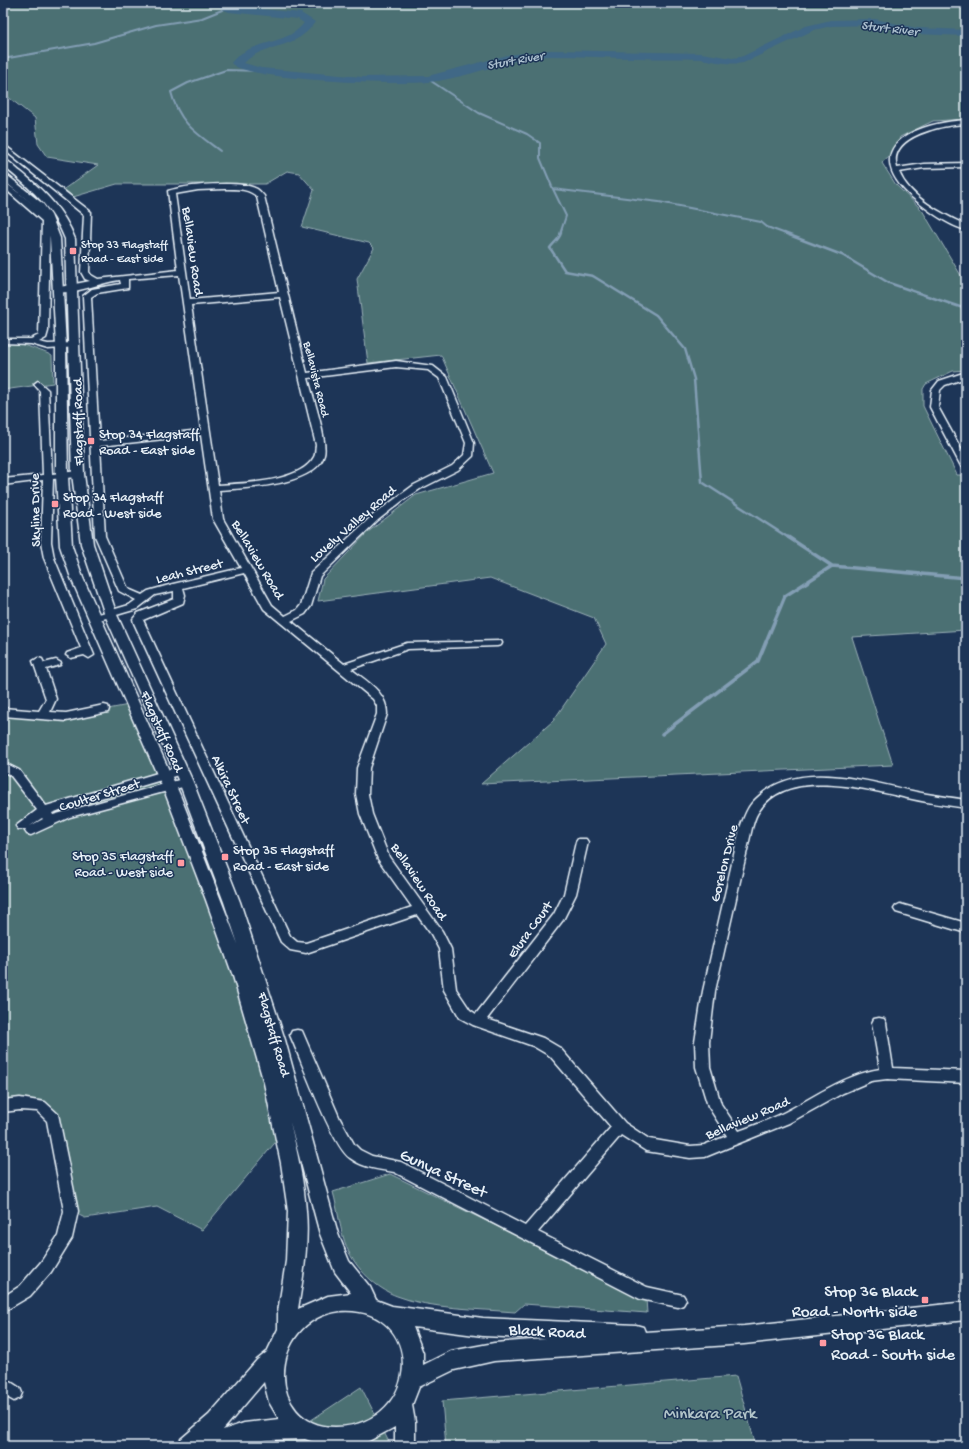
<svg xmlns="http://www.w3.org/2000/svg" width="969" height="1449" font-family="'Gochi Hand',sans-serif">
<rect width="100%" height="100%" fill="#1d3557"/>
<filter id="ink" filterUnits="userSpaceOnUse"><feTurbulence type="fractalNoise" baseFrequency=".025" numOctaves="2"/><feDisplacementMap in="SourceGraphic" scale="8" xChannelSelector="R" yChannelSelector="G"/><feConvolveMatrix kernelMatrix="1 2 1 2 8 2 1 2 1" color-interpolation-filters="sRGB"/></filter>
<g filter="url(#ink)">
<!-- green -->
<path fill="#4b7073" stroke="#9ab0b6" d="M3,3H966V119L933,121L900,137L898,146L882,163L896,185L922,210L966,284V370L953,371L926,384L923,389V406L957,475H966V630L852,637L893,765L481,784L553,721L606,644L594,618L490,578L318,601L323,579L368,532L416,495L493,473L441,355L368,363L357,279L374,248L369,243L302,227L314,190L299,173L287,171L265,184H117L73,197L64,189L98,165L47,157L38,144L35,118L3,93Z
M3,343C7,343 12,342 16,343C21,344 49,353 52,356L53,383L3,390Z
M134,704L214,900L284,1132L202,1230L157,1207L85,1218L71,1211L53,1118L40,1106H3V712L66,717Z
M390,1174L646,1299L647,1313L524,1304L515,1312C479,1309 430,1309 397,1296C377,1289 355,1268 347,1248C340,1231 338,1210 333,1192Z
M736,1376L756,1446H446L442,1401Z
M361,1387L391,1446H272Z"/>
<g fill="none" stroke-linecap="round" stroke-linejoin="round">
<!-- stream-far2 -->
<path stroke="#839eb4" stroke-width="2" d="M3,59L94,43L156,25L202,18L227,8
M428,79L479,113L527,134L540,143V158L553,189L659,202L761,222L767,227L786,234
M220,151C196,133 179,123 171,92L188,83L226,70L261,71
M553,189L566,216L560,234"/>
<!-- stream-far1 -->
<path stroke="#839eb4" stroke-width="2.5" d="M561,233C559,240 554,242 550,248L565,271L593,276L656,315L685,349L694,379L702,482L789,538
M784,233L842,255L889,283L966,309"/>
<!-- stream -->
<path stroke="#839eb4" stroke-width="3.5" d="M788,537L832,566L966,578
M662,734L758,661L785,596L832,566"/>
<!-- river -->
<path fill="#3f6786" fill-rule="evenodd" d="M220,3H230L232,6L301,13L315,22C295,52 266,41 244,63L261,68L362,77L428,76L508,55L551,50L701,53L732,58L741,57L806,26L831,20L875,19L917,28L966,30V36L917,34L875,25L831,26L814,30L743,63C728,65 715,61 701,59C681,58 660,59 640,58C611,58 582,56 552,56C509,57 471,78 428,82C401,85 245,81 231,63C249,39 286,47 304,23L298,19L229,12L220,8Z"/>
<!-- minor casing -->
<g stroke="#e8f1f8" stroke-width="3">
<path id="minor" d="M966,120V124C944,125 887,135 897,168L924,164L966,163V167L924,168L899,172C909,197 942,214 966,225V230C951,226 936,216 923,206C855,155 903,124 966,120Z
M3,144L91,212L89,272L91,275L98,279L178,270L168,191C186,185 241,180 257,189C260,191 262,194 264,196L307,373L396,361L433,366L447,377L474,443L473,456L458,470L420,489L402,501L378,520L320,576L311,606L305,614L291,621L344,664L407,643L501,641L502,643L501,645L497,646L408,649L351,669C366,681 387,692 387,714L369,768L368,794L372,814L389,857L442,931L451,949L456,989L470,1010L476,1014L554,914L564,894L576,842L578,839H586L588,842L576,894L563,920L487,1019L543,1038L560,1048L625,1123L649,1139L690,1146L704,1145L727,1136L708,1106L696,1067L695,1042L703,991L740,828C743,820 746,810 752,803C792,758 861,780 912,791C930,795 948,797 966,800V808C948,805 930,803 912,799C870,790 787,766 759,811C755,816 754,822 752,828L715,991L709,1042L710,1067L721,1104L739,1131C753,1126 766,1121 779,1115C812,1099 843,1075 880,1069L872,1023L874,1019L879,1018L884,1019L886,1023L893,1068L966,1071V1083L887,1079L871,1081L843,1093L789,1123L705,1157L690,1158L646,1151L621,1135L538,1232L647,1287L683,1295L686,1300L683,1305L678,1307L640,1299L394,1172C378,1169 363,1168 350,1158C332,1146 301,1059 290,1035L292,1031L297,1030L302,1031L340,1119L354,1144L360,1150L372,1156L401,1162L525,1226L611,1127L550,1056L533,1046L473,1025L460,1018L444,990L439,949L431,934L417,915L306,953L290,950L281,942L134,623L133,619L138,613L174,599V591L155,595L137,609L96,621L91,618L92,616L129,605L136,600L119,591L95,536L83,296L92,289L121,284L120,280C101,282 74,295 55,292V288L90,281L85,279L81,272L84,215L3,149ZM224,189C235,189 249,188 257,197L279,292L190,300L175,194L198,190ZM179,275L201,430L99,441L91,297L97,293L128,288V279ZM280,297L316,445C315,449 316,454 314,457C300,483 243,483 218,485L191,305ZM396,367L428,370L439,378L466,443L464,455L452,466L414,485L372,516L311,573L301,605L297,610L285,616L272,605L223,519L219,490C244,488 316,486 324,455C328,441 312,394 308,378ZM201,435L213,519L241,568L173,584L148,591L142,595L128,589L105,536L100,446ZM244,573L264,609L373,699L377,706V714L357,768L356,794L360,814L378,859L412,907L306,943L297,942L290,936L143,620L183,603L185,595L183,588Z
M3,181L41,210L50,221L48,331L46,338L39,342L48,344L75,343H78V347L48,349L31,344L3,343V339H31L39,335L42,221L3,187Z
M966,372V378L945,385L940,390L938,407L966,458V469L961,466L930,407L932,390L939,381Z
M38,381L48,390L52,474L78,471L83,474L78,477L53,479L51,542L54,558L94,655L89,658L84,655L71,658L66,655L67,653L81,648L44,558L41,542L43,480L3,485V479L43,475L40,391L34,384Z
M38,658L42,659L44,663L56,660L61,663L60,665L46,669L56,699L50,712L66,713L104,705L108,706L109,709L108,712L66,721L3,716V708L39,711L46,699L33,661Z
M3,762L19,770L46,806L181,766L187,770L185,773L60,810L52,813L53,815L186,778L192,782L190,785L70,817L31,835L27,834L25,831L26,829H18L16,826L37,810L11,776L3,771ZM42,818L43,819L30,826Z
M900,904L966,923V933L896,912L894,909L896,906Z
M20,1098L45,1102L58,1114L78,1211L72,1238L51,1272L30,1296L3,1312V1297L20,1286L41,1262L58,1236L64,1211L47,1121L37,1111L20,1110L3,1112V1100Z
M3,1377L20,1388L22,1393L20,1398L14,1401L3,1395Z"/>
</g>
<!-- major casing -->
<g stroke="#e8f1f8" stroke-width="3">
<path id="major" d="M3,159C10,161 15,168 21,172C44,191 64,210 75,239L84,474L93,544L117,615L193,782L240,902L285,1040L338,1234L349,1261L370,1287L376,1300L392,1306L483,1318L636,1325L643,1327L645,1332L744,1326L966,1302V1320L744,1344L494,1361L454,1370L419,1387L412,1405L415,1422V1446H395V1427L365,1443L344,1446H326L305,1439L268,1440L235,1446H178L181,1439L209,1415L257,1360L267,1352L278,1329V1312L286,1261L288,1211L281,1163L264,1083L233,976L206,900L166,795L71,578L60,546L56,476V346L50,238L37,208L3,180V172L43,204L51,215L60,238L66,346L68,476L72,546L83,578L180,795L238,944L224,902L179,782L105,615L81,544L72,474L65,239C53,207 29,187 3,166ZM290,1122L320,1234L335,1272L351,1293L328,1296L298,1309C303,1277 309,1244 306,1211C304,1181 297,1151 290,1122ZM340,1311C426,1305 423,1425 336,1427C265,1428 267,1320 340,1311ZM413,1327L483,1336L546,1339L494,1343L451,1351L423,1365V1353ZM264,1382L269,1402L279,1419L244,1423L223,1430Z"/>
</g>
<!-- minor -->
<use href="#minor" fill="#1d3557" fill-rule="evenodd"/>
<!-- major -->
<use href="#major" fill="#1d3557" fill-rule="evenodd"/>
</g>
</g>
<!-- markers -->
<g fill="#ff9aa2" stroke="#1d3557" stroke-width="1.5">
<rect x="69" y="247" width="8" height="8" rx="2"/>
<rect x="87" y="437" width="8" height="8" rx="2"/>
<rect x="51" y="500" width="8" height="8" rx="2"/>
<rect x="221" y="853" width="8" height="8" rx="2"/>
<rect x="177" y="859" width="8" height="8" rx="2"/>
<rect x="921" y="1296" width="8" height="8" rx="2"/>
<rect x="819" y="1339" width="8" height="8" rx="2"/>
</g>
<g text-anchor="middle" stroke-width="3" stroke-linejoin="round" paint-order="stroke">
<!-- far-poi labels -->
<g font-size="12" fill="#e8f1f8" stroke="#1d3557" text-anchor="start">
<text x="81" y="248">Stop 33 Flagstaff<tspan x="81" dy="14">Road - East side</tspan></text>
</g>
<!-- far-street labels -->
<g font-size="12" fill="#e8f1f8" stroke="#1d3557">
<text transform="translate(317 379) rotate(76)" y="4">Bellavista Road</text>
</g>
<!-- far-water labels -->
<g font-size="13" font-style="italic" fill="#adc1d0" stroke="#1d3557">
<text transform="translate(890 27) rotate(7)" y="5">Sturt River</text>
<text transform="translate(515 59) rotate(-10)" y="5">Sturt River</text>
</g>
<!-- street labels -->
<g font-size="14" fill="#e8f1f8" stroke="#1d3557">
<text transform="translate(194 251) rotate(82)" y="5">Bellaview Road</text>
<text transform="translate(77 422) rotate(-91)" y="5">Flagstaff Road</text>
<text transform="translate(34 510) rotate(-91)" y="5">Skyline Drive</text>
<text transform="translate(352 523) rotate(-41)" y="5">Lovely Valley Road</text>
<text transform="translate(259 559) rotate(59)" y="5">Bellaview Road</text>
<text transform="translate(189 570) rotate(-14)" y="5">Leah Street</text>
<text transform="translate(163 731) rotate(66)" y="5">Flagstaff Road</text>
<text transform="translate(232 789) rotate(65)" y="5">Alkira Street</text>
<text transform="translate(99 794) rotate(-17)" y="5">Coulter Street</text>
<text transform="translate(723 863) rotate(-76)" y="5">Gorelon Drive</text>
<text transform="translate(420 881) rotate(56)" y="5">Bellaview Road</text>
<text transform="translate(529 929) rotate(-54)" y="5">Elura Court</text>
<text transform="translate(275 1034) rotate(74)" y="5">Flagstaff Road</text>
<text transform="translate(747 1117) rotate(-23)" y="5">Bellaview Road</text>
</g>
<!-- poi labels -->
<g font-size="14" fill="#e8f1f8" stroke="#1d3557" text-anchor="start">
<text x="99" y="438">Stop 34 Flagstaff<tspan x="99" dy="16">Road - East side</tspan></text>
<text x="63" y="501">Stop 34 Flagstaff<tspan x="63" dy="16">Road - West side</tspan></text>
<text x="233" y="854">Stop 35 Flagstaff<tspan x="233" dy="16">Road - East side</tspan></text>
<text x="173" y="860" text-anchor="end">Stop 35 Flagstaff<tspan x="173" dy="16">Road - West side</tspan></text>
</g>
<!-- near-street labels -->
<g font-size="17" fill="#e8f1f8" stroke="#1d3557">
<text transform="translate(444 1172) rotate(25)" y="6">Gunya Street</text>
<text transform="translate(547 1330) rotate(3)" y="6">Black Road</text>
</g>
<!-- near-poi labels -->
<g font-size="17" fill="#e8f1f8" stroke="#1d3557" text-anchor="end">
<text x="917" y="1296">Stop 36 Black<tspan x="917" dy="20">Road - North side</tspan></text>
<text x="831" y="1339" text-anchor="start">Stop 36 Black<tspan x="831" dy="20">Road - South side</tspan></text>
</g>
<!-- near-park labels -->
<g font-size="17" fill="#b1c4c9" stroke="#1d3557">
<text x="710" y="1418">Minkara Park</text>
</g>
</g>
<!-- margin -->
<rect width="969" height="1449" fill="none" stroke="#1d3557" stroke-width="16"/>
<rect x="8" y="8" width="953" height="1433" fill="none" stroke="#e8f1f8" stroke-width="1.5" filter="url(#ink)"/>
</svg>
